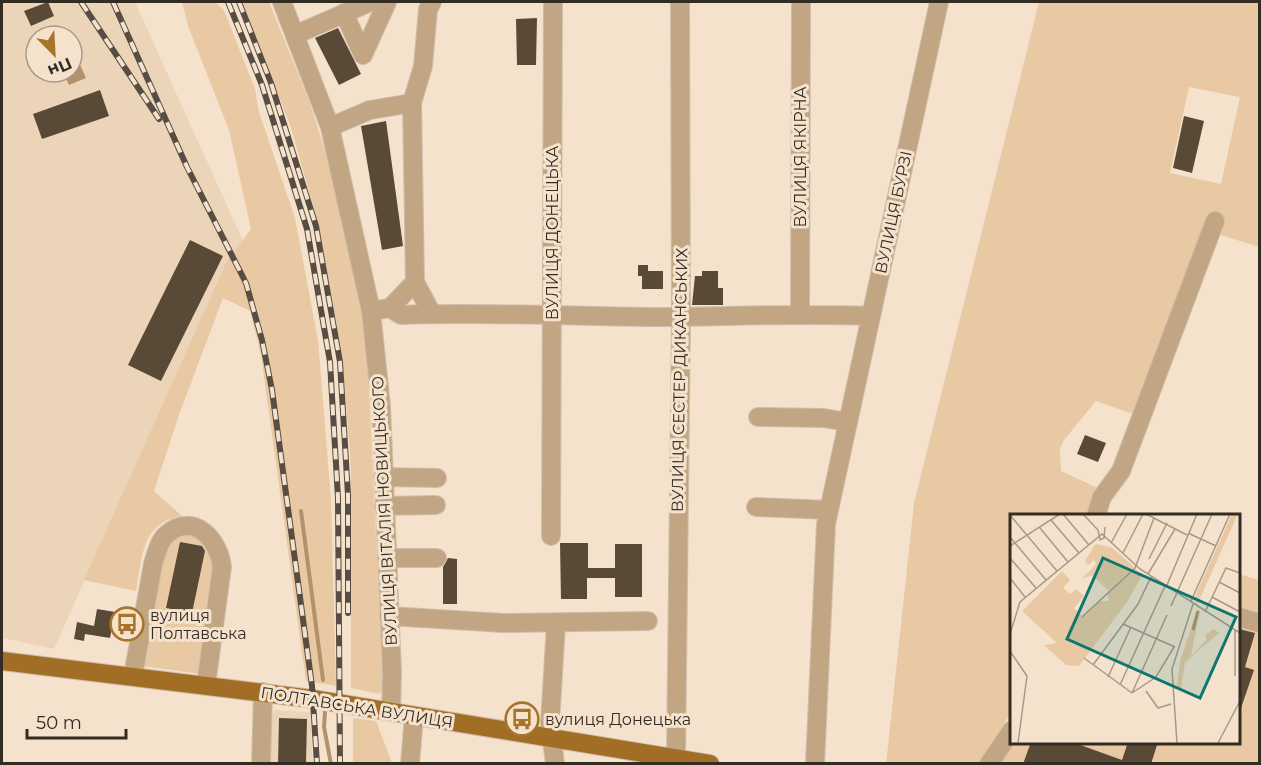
<svg xmlns="http://www.w3.org/2000/svg" width="1261" height="765" font-family="Montserrat,sans-serif">
<rect width="100%" height="100%" fill="#f5e2cd"/>
<!-- built -->
<path fill="#ecd4b9" fill-rule="evenodd" d="M2,2H135L243,241L226,264L54,649L2,638ZM36,36H72V72H36Z
M275,710L310,712L313,763H271L270,716Z"/>
<!-- green -->
<path fill="#e9c9a3" fill-rule="evenodd" d="M182,2H215L224,10L255,89L259,112L295,218L318,340L331,499L336,686L306,681L261,355L250,311L223,298L179,415L154,491L182,516C141,523 143,556 136,591L84,580L226,263L251,229L229,130L188,26Z
M242,2H269L310,103L332,173L358,283L367,344L383,687L380,694L351,688V468L345,390L336,320L317,219L290,125Z
M1039,2H1259V247L1221,235V215L1133,414L1096,401L1064,440L1060,449L1061,471L1102,490L1086,516H1012V711L980,763L886,764L914,503ZM1189,87L1240,97L1221,184L1170,173Z
M195,534L207,542L217,566L201,674L142,666L160,556C170,540 176,535 195,534Z
M1239,574L1259,580V763L995,764L1012,742H1238Z
M353,718L376,721L392,763H353Z"/>
<!-- water -->
<path fill="#b3926a" d="M72,47L86,78L69,85L63,72H72Z"/>
<g fill="none" stroke-linecap="round" stroke-linejoin="round">
<!-- stream -->
<path stroke="#b3926a" stroke-width="4" d="M301,511L323,680
M325,712L324,727L331,764"/>
</g>
<!-- building -->
<path fill="#594a38" d="M48,2L54,16L31,26L24,11Z
M537,18L536,65H517L516,19Z
M338,28L361,74L339,85L315,38Z
M100,90L109,116L42,139L33,114Z
M1184,116L1204,121L1192,173L1173,168Z
M386,121L403,246L382,250L361,126Z
M190,240L223,256L161,381L128,365Z
M638,265H648V271H663V289H642V276H638Z
M702,271H718V288H723V305H692L695,276H702Z
M1085,435L1106,443L1098,462L1077,454Z
M180,542L202,546L205,551L192,613L166,608Z
M560,543H588V568H615V544H642V597H615V578H587V599H561Z
M448,558L457,559V604H443V567Z
M97,609L115,612L110,638L85,634L84,641L74,639L77,622L94,626Z
M1239,629L1255,633L1245,667L1254,670L1240,711Z
M279,718L307,719L306,764H278Z
M1031,742H1072L1122,760L1128,742H1158L1151,764H1023Z"/>
<g fill="none" stroke-linecap="round" stroke-linejoin="round">
<!-- minor casing -->
<g stroke="#cebeab" stroke-width="20">
<path id="minor" d="M282,2L330,127L371,311L381,406L392,673L391,711
M344,13L363,55L387,2
M295,35L370,2
M330,127L370,110L412,103
M415,282L432,314
M390,308L415,282L412,103L423,66L428,9L432,2
M371,311L390,308L401,315C483,312 565,316 647,317C721,317 795,313 870,316
M800,313L801,2
M758,417L824,418L847,422
M383,477L437,478
M384,506L436,505
M756,507L829,510
M1096,516L1102,497L1121,471L1215,221
M551,536L553,2
M387,558H437
M389,616L503,623L648,621
M1238,617L1260,623
M133,676L153,564C156,555 159,540 167,534C194,511 219,540 222,567L206,685
M676,758L681,317L680,2
M261,764L263,692
M410,764L414,716
M555,764L550,723L556,624
M815,764L826,524L939,2
M989,764L1012,730"/>
</g>
<!-- major casing -->
<g stroke="#cebeab" stroke-width="20">
<path id="major" d="M2,661L313,699L710,764"/>
</g>
<!-- minor -->
<use href="#minor" stroke="#c2a684" stroke-width="18"/>
<!-- major -->
<use href="#major" stroke="#a26e25" stroke-width="18"/>
<!-- rail casing -->
<g stroke="#574d42" stroke-width="6">
<path id="rail" d="M81,2L159,119
M113,2L187,167L246,283L262,340L272,390L312,686L317,764
M228,2L262,85L307,229L330,362L338,498L340,764
M239,2L271,83L316,226L340,362L348,495V613"/>
</g>
<!-- rail -->
<use href="#rail" stroke="#f5e2cd" stroke-width="4" stroke-dasharray="11" stroke-linecap="butt"/>
</g>
<!-- icons -->
<defs>
<g id="bus-ring" transform="scale(1.725)"><circle r="9.5" fill="#f5e2cd" stroke="#a8742c" stroke-width="1.5"/><path d="M-5-6H5V4H4V6H2V4H-2V6H-4V4H-5ZM-3.5-4V0h7V-4ZM-3.5 1.2v1.5H-2V1.2ZM2 1.2v1.5H3.5V1.2Z" fill="#a8742c"/></g>
</defs>
<g fill-rule="evenodd">
<use href="#bus-ring" x="127" y="624"/>
<use href="#bus-ring" x="522" y="719"/>
</g>
<g text-anchor="middle" stroke-width="6" stroke-linejoin="round" paint-order="stroke">
<!-- street labels -->
<g font-size="16" fill="#332c23" stroke="#f5e2cd">
<text transform="translate(800 157) rotate(-90)" y="6">ВУЛИЦЯ ЯКІРНА</text>
<text transform="translate(893 212) rotate(-78)" y="6">ВУЛИЦЯ БУРЗІ</text>
<text transform="translate(552 233) rotate(-90)" y="6">ВУЛИЦЯ ДОНЕЦЬКА</text>
<text transform="translate(679 380) rotate(-89)" y="6">ВУЛИЦЯ СЕСТЕР ДИКАНСЬКИХ</text>
<text transform="translate(384 511) rotate(-93)" y="6">ВУЛИЦЯ ВІТАЛІЯ НОВИЦЬКОГО</text>
<text transform="translate(357 707) rotate(9)" y="6">ПОЛТАВСЬКА ВУЛИЦЯ</text>
</g>
<!-- poi labels -->
<g font-size="16" fill="#332c23" stroke="#f5e2cd" text-anchor="start">
<text x="150" y="621">вулиця<tspan x="150" dy="18">Полтавська</tspan></text>
<text x="545" y="725">вулиця Донецька</text>
</g>
</g>
<!-- overview -->
<g transform="translate(1010 514)">
<rect width="230" height="230" fill="#f5e2cd"/>
<path d="M222,0H228L187,91L185,82ZM85,30L101,33L124,53L99,77L82,61L72,65L86,50L84,46L78,51L75,47ZM125,55L133,60L117,88L69,152L56,151L34,131L47,129L12,97L52,57L60,66L53,74L60,80L66,75L74,82L64,94L72,102L90,87H99L97,80ZM187,96L190,97L181,142L197,125L195,121L204,115L209,119L175,148L171,175L167,172L170,147Z" fill="#e9c9a3"/>
<path fill="none" stroke="#b3926a" stroke-width="3" d="M183,116L188,97"/>
<path fill="none" stroke="#a79989" stroke-width="1.5" d="M53,0L79,31M73,0L88,16L90,26L94,24L95,13M136,0L177,21M0,1L47,57M41,6L69,39M30,14L58,48M178,19L206,32M0,23L36,66M101,29L117,0M0,32L50,0M113,39L133,0M0,44L26,74M139,45L157,9M138,60L165,15M0,64L15,83M209,68L230,79M157,71L187,0M202,83L230,98M181,87L220,0M161,92L202,0M195,98L216,54L230,59M72,103L125,54L144,4M113,110L165,133M0,120L10,88L92,20L130,55L230,119M0,137L17,162L8,229M74,144L122,179M83,151L128,90L141,63M225,162V116M98,163L121,113M110,171L155,72M136,177L148,194L161,190M122,179L157,101M122,179L146,163L164,133M167,229L162,155L183,90M208,229L230,187"/>
<path fill="#0f766e" fill-opacity="0.15" stroke="#0f766e" stroke-width="3" d="M93,44L226,103L190,184L57,125Z"/>
<rect width="230" height="230" fill="none" stroke="#332c23" stroke-width="3"/>
</g>
<!-- border -->
<rect width="1261" height="765" fill="none" stroke="#332c23" stroke-width="6"/>
<!-- north arrow -->
<g transform="translate(54 54) rotate(156)"><circle r="28" fill="#f5e2cd" stroke="#a79989" stroke-width="1.5"/>
<path d="M0-4.5L10 22L0 15L-10 22Z" fill="#a8742c"/>
<text y="-9" font-size="16" font-weight="bold" text-anchor="middle" fill="#332c23">Пн</text>
</g>
<!-- scale -->
<path d="M27 729v9h99v-9" fill="none" stroke="#332c23" stroke-width="3"/>
<text x="36" y="729" font-size="18" fill="#332c23" stroke="#f5e2cd" stroke-width="4.5" paint-order="stroke">50 m</text>
</svg>
